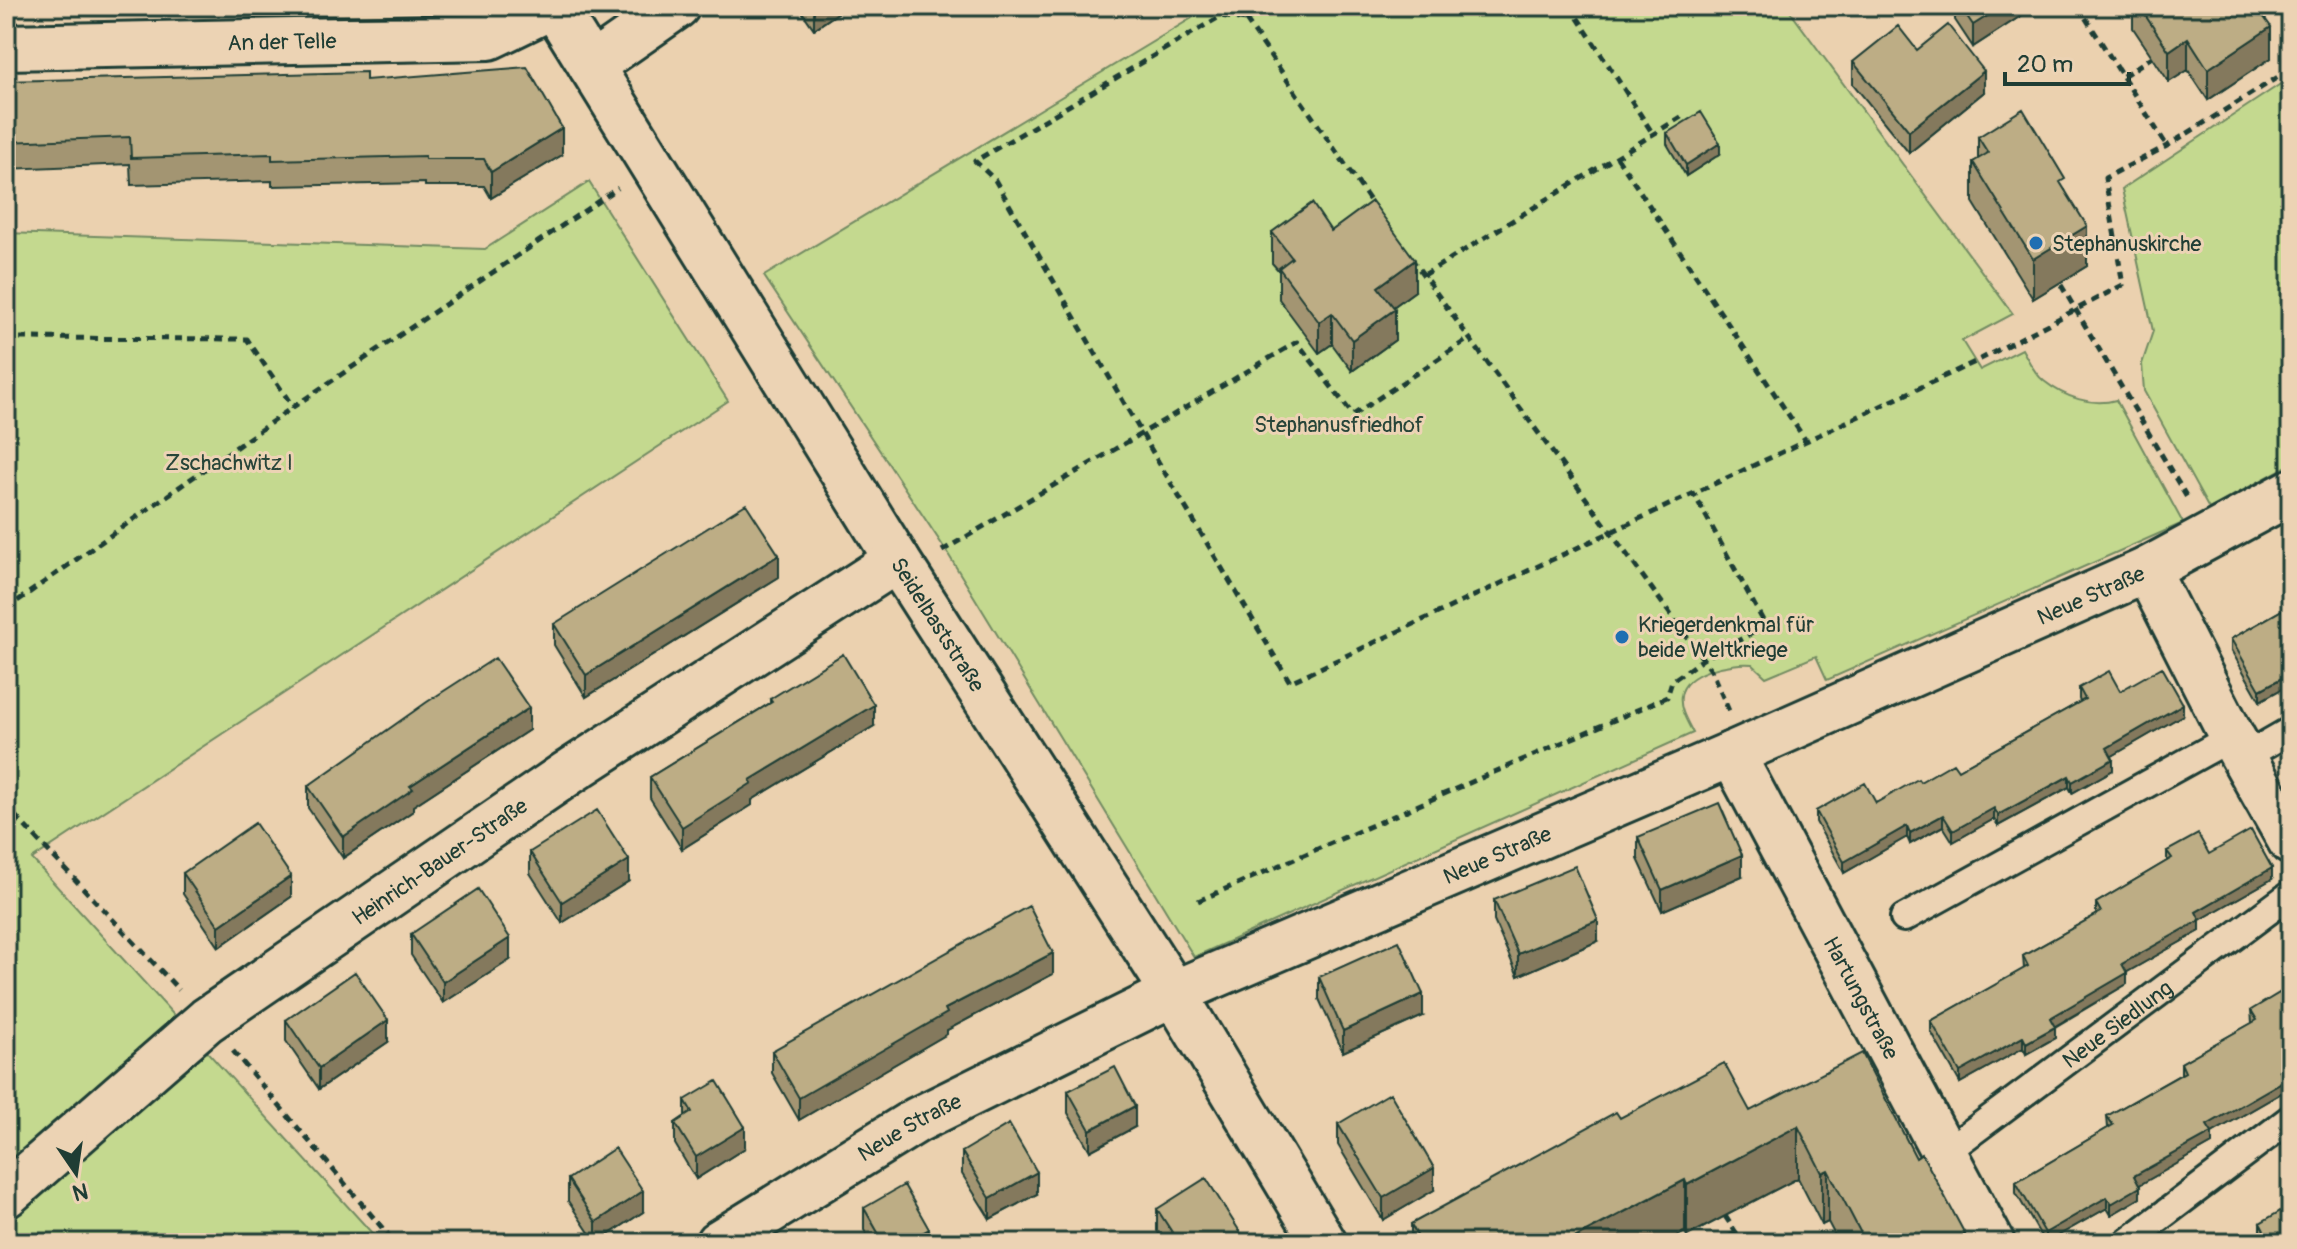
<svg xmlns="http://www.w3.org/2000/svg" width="2297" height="1249" font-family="Pangolin,sans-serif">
<rect width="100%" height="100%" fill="#ebd1af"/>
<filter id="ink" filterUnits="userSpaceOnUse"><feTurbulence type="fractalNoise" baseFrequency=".0125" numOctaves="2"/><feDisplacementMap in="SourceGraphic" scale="16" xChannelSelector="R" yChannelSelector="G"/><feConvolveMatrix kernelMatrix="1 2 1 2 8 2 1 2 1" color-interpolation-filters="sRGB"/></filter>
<g filter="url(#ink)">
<!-- green -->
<path fill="#c4d98f" stroke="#728b62" stroke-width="2" d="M1212,6H1786L2013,314L1962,341L1980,370L2022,349C2028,359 2034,374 2044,381C2064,397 2092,407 2116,400L2183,523L1827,680L1816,656L1766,677L1752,664C1732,662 1684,671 1681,696C1679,709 1687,721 1693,733L1194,957L945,549L764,276Z
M2291,77V464L2209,509L2144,391L2142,364L2153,331L2122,189Z
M589,182L728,401L32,859L381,1243H6V233L485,249Z"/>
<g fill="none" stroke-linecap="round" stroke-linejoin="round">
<!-- service casing -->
<g stroke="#1f3d34" stroke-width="32">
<g id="service">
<path d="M2244,757L2291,730"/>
<path d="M1904,918L2232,737"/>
<path id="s1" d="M1944,1153L2291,894"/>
<path d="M2126,1243L2291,1118"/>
</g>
</g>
<!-- minor casing -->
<g stroke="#1f3d34" stroke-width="50">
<g id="minor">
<path id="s2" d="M554,6L897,560L1174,993L1324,1243"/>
<path id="s3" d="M6,47L489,37L553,6"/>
<path d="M591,66L677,6"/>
<path d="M2147,570L2232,737L2291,842"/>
<path id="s4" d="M1732,754L1992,1243"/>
<path id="s5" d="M6,1195L207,1020L568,773L897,560"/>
<path id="s6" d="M718,1243L917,1120L1174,993L1732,754L2147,570L2291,492"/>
</g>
</g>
<!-- path -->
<path stroke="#1f3d34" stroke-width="5" stroke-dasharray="8 6" stroke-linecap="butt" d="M1268,6L1246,20L1221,16L975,161L995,180L1159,463L1290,682L1975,362L2123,285L2105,178L2167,146L2291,69
M1570,6L1653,134
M2078,6L2167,146
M1246,20L1375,208
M2123,76L2152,57
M1617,157L1806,441
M1411,258L1711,670L1729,711
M1424,275L1686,114
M2061,285L2189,501
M6,338L247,339L293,407
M942,551L1297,342L1353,415L1470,338
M6,609L293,407L618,188
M6,806L179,990
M1198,901L1667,697L1672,681L1703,659L1766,626L1694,494
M233,1051L395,1243
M1725,1216L1743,1243
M1715,1243L1736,1233"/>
<!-- service -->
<use href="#service" stroke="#ecd3b4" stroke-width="26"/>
<!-- minor -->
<use href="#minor" stroke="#ecd3b4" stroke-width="44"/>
</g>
<!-- wall -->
<path fill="#a39572" stroke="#1f3d34" stroke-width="2" d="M798,6H848L814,29Z
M1955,6H2036L1973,47L1955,20Z
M2133,6H2256L2271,58L2208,100L2188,70L2169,82L2133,28Z
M1917,50L1984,92L1909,153L1853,84V62Z
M366,80L562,155L491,198L484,186H425V183L272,186V181L131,185L130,164L6,169V81Z
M1667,133L1720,154L1686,176L1667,144Z
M1978,137L2065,190L2087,266L2033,299L1973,202V162L1978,160Z
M1331,231L1415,291L1393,307L1395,340L1352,371L1332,344L1319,353L1279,299V271L1272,263V232Z
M779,577L586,697L554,645V624Z
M2291,605L2260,701L2231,650V639Z
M2079,688L2120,691L2183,715L2112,756L2113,770L2072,793L2069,787L1998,826L1994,819L1953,842L1943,826L1910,844L1907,837L1844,873L1816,822V811L1876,803L1920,782L1958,770L2080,702L2079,699Z
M770,699L874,726L752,800V805L682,849L650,798V777L770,703Z
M529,730L413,806V811L343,858L308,808V786Z
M1638,837L1742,876L1662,911L1638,859Z
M2167,851L2209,854L2272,879L2200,920V931L2127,972V984L2055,1027V1038L2026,1054L2023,1048L1960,1083L1931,1032V1021L2024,969L2023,956L2096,915V903L2167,861Z
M530,852L629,881L562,923L530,873Z
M183,873L291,897L219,947L183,894Z
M1494,900L1598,941L1518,976L1494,921Z
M411,934L510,960L443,1003L411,955Z
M1053,974L947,1030V1034L799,1120L772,1073V1051Z
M1319,977L1423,1016L1343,1052L1319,999Z
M2251,1010L2291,1074L2284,1078L2285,1091L2212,1133V1144L2139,1185L2140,1198L2111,1215L2107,1208L2045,1243L2016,1193V1182L2108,1128L2107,1116L2181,1074V1063L2252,1023Z
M286,1020L388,1042L319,1089L286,1041Z
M1068,1091L1135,1127L1090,1151L1068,1113Z
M685,1100L745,1148L696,1179L675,1144V1123L685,1116Z
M1750,1111L1916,1158L1965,1243H1839L1828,1222L1822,1225L1798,1178L1687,1236L1685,1232L1664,1243H1411V1224L1620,1118Z
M1338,1124L1434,1190L1383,1220L1338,1145Z
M962,1152L1037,1194L990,1219L962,1174Z
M568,1179L643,1212L596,1243L568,1201Z
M864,1208L929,1243H871L864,1230Z
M1157,1209L1247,1243H1165L1157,1231Z
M2260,1223L2291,1243L2263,1239L2260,1234Z"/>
<!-- shaded-wall -->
<path fill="#84795d" stroke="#1f3d34" stroke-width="2" d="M817,6H848L814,29V8Z
M2003,6H2036L1973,47V25Z
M2271,27V58L2208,100V69Z
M2188,38V70L2169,82V51Z
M1984,71V92L1909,153V131Z
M562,128V155L491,198V172Z
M1720,143V154L1686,176V165Z
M2087,226V266L2033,299V259Z
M1415,260V291L1378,318V287Z
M1395,309V340L1352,371V340Z
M1332,313V344L1319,353V322Z
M779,555V577L586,697V675Z
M2291,673V684L2260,701V690Z
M2183,704V715L2107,759V748Z
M874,705V726L752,800V805L682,849V827L750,780Z
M529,708V730L413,806V811L343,858V837L410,786Z
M2113,759V770L2072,793V782Z
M2069,776V787L1998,826V815Z
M1994,808V819L1953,842V831Z
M1943,815V826L1910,844V833Z
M1907,826V837L1844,873V862Z
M1742,855V876L1662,911V890Z
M629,860V881L562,923V902Z
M2272,868V879L2200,920V931L2122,975V964L2196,912Z
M291,876V897L219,947V926Z
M1598,920V941L1518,976V954Z
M510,938V960L443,1003V982Z
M1053,953V974L947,1030V1034L799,1120V1098L945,1009Z
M2127,973V984L2050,1029V1018Z
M1423,994V1016L1343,1052V1031Z
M388,1020V1042L319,1089V1068Z
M2055,1027V1038L2026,1054V1043Z
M2023,1037V1048L1960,1083V1072Z
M2291,1063V1074L2279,1081V1070Z
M2285,1080V1091L2212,1133V1144L2134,1188V1176L2207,1125Z
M1135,1106V1127L1090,1151V1130Z
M1798,1126V1178L1687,1236V1185Z
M745,1127V1148L696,1179V1157Z
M1434,1168V1190L1383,1220V1198Z
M1828,1170V1222L1822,1225V1173Z
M1037,1172V1194L990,1219V1198Z
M1685,1180V1232L1664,1243H1565Z
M2140,1187V1198L2111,1215V1204Z
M643,1191V1212L596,1243V1222Z
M2107,1197V1208L2045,1243V1233Z
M929,1229V1243H904Z
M1965,1234V1243H1947Z"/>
<!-- building -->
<path fill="#bdad85" stroke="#1f3d34" stroke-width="2" d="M1960,6H2003L1973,25Z
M2139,6H2256L2271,27L2208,69L2188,38L2169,51Z
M1948,25L1984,71L1909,131L1853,62L1898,26L1917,50Z
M527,67L562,128L491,172L484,159H425V156L272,160V154L131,158L130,137L6,142V81L366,72V80Z
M2023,109L2065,179L2060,182L2087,226L2033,259L1973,162L1988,153L1978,137Z
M1701,112L1720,143L1686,165L1667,133Z
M1372,201L1415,260L1378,287L1395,309L1352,340L1332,313L1319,322L1279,268L1292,258L1272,232L1312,203L1331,231Z
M746,504L779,555L586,675L554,624Z
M2291,605V673L2260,690L2231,639Z
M843,654L874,705L750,780L752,783L682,827L650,777L772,702L770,699Z
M495,658L529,708L410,786L413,789L343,837L308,786L427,702Z
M2162,667L2183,704L2107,748L2113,759L2072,782L2069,776L1998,815L1994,808L1953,831L1943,815L1910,833L1907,826L1844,862L1816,811L1865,783L1876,803L1918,779L1920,782L1953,763L1958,770L2085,699L2079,688L2109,671L2120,691Z
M1719,803L1742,855L1662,890L1638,837Z
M597,810L629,860L562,902L530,852Z
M255,823L291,876L219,926L183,873Z
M2251,830L2272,868L2196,912L2200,920L2122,964L2127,973L2050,1018L2055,1027L2026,1043L2023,1037L1960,1072L1931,1021L2028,966L2023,956L2101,912L2096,903L2172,858L2167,851L2198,834L2209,854Z
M1575,866L1598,920L1518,954L1494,900Z
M478,889L510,938L443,982L411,934Z
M1029,906L1053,953L945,1009L947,1013L799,1098L772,1051Z
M1399,941L1423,994L1343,1031L1319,977Z
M355,972L388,1020L319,1068L286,1020Z
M2281,992L2291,1011V1063L2279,1070L2285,1080L2207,1125L2212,1133L2134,1176L2140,1187L2111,1204L2107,1197L2045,1233L2016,1182L2113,1125L2107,1116L2185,1072L2181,1063L2257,1020L2251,1010Z
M1862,1053L1916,1158L1922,1154L1965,1234L1947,1243H1866L1828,1170L1822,1173L1798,1126L1687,1185L1685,1180L1565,1243H1421L1411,1224L1616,1112L1620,1118L1724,1063L1750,1111Z
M1115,1067L1135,1106L1090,1130L1068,1091Z
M717,1081L745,1127L696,1157L675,1123L692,1112L685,1100Z
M1390,1093L1434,1168L1383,1198L1338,1124Z
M1009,1124L1037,1172L990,1198L962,1152Z
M615,1148L643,1191L596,1222L568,1179Z
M1206,1178L1247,1243H1179L1157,1209Z
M904,1185L929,1229L904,1243H884L864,1208Z
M2291,1205V1243H2255L2267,1236L2260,1223Z"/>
</g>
<!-- markers -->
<g fill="#1f6fb2" stroke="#ecd3b4" stroke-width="3">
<circle cx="2036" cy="243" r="8"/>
<circle cx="1622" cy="637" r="8"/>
</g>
<g text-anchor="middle" stroke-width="6" stroke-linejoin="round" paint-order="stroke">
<!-- street labels -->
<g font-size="22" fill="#1f3d34" stroke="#ecd3b4">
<text dy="8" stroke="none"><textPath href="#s3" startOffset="276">An der Telle</textPath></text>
<text dy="8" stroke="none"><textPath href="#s6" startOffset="1520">Neue Straße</textPath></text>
<text dy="8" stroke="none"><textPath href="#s2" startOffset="728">Seidelbaststraße</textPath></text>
<text dy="8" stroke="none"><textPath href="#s6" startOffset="872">Neue Straße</textPath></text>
<text dy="8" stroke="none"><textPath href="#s5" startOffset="548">Heinrich-Bauer-Straße</textPath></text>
<text dy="8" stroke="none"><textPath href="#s4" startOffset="276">Hartungstraße</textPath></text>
<text dy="8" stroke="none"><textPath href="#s1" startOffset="216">Neue Siedlung</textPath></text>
<text dy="8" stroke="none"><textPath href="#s6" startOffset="224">Neue Straße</textPath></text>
</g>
<!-- poi labels -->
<g font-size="22" fill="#1f3d34" stroke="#ecd3b4" text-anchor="start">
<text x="2052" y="251">Stephanuskirche</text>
<text x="1638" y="632">Kriegerdenkmal für<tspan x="1638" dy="25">beide Weltkriege</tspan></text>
</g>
<!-- park labels -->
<g font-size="22" fill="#274539" stroke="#ecd3b4">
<text x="1339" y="432">Stephanusfriedhof</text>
<text x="229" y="470">Zschachwitz I</text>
</g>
</g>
<!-- margin -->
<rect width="2297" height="1249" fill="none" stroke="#ecd3b4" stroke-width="32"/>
<rect x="16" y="16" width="2265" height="1217" fill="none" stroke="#1f3d34" stroke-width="3" filter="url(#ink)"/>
<!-- north arrow -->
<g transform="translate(76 1173) rotate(167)" stroke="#ecd3b4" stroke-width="6" paint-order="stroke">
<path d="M0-6L14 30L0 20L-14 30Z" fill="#1f3d34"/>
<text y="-12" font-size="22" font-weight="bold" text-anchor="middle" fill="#1f3d34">N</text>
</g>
<!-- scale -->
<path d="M2005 72v12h124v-12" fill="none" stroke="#1f3d34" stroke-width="4"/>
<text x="2017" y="72" font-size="24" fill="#1f3d34" stroke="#ecd3b4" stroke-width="6" paint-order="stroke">20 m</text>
</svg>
